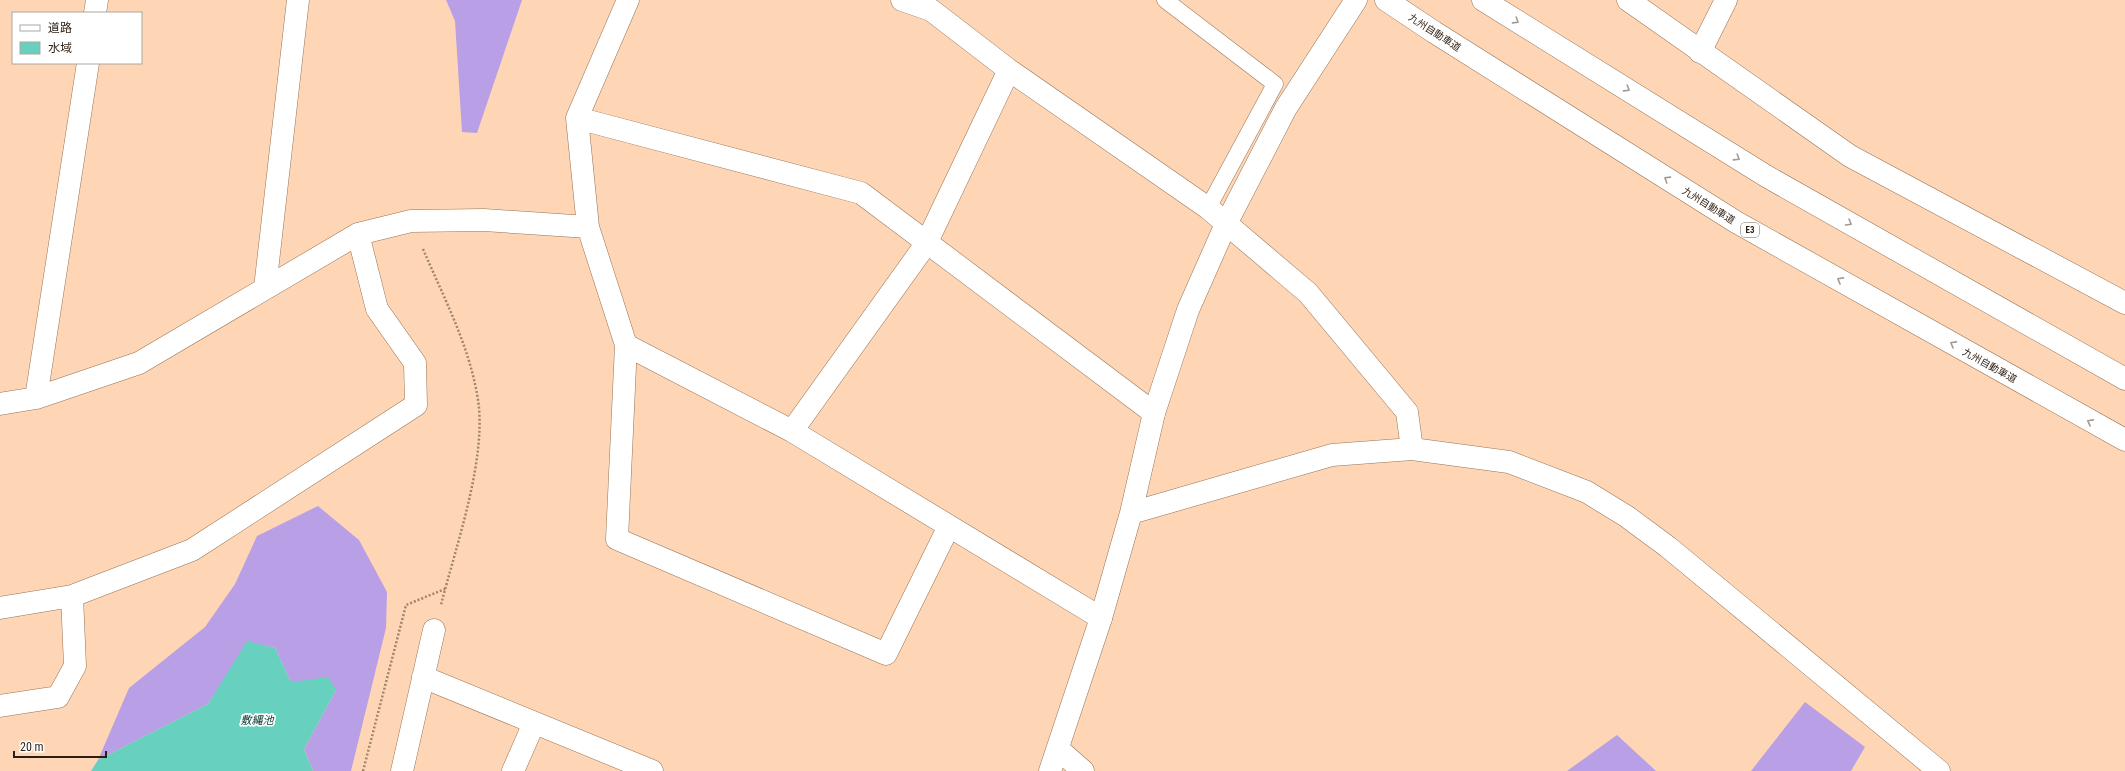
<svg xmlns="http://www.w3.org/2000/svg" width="2125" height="771" font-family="'Roboto Condensed','Noto Sans JP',sans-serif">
<rect width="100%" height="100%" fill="#fed6b5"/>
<!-- forest -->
<path fill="#b99fe5" d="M446,0H522L477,133L462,132L455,21Z
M318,506L359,540L387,592L386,628L351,771H313L304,749L336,690L291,682L275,648L248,642L208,704L98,760L129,688L205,627L235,584L257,536Z
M1805,702L1865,747L1851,771H1751Z
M1617,735L1656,771H1567Z"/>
<!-- water -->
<path fill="#67d0be" d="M247,641L275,648L291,682L328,677L336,690L304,749L313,771H91L98,760L208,704Z"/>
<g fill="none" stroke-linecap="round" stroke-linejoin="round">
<!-- service casing -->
<g stroke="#977355" stroke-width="17">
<path id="service" d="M1165,0L1275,84L1208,208"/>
</g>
<!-- minor casing -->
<g stroke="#977355" stroke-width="23">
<path id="minor" d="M628,0L577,118L588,227L626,345L617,539L886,654L949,526
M902,0L931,10L1009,70L1208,208L1308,293L1407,412L1412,449
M95,13L97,0
M577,118L861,193L1154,413
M265,288L298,0
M626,345L792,431L1101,618
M36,398L88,63
M0,404L36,398L139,363L358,234L411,221L484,220L588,227
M792,431L926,244L1009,70
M0,608L72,596L192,550L416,405L415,363L377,309L358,234
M423,677L652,771
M0,706L58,697L75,666L72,596
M1058,749L1083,771
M402,771L434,630
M513,771L534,723"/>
</g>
<!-- tertiary casing -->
<g stroke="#977355" stroke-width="23">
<path id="tertiary" d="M1628,0L1850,156L2125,303
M1700,52L1726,0
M1131,513L1332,455L1412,449L1509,462L1587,492L1626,516L1668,547L1939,771
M1050,771L1101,618L1131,513L1154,413L1188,310L1226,224L1286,108L1356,0"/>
</g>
<!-- motorway casing -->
<g stroke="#977355" stroke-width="23">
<path id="motorway" d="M1386,0L1434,32L1736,222L2125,440
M1483,0L1766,176L2125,379"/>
</g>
<!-- path -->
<path stroke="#a1846c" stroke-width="2.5" stroke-dasharray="2 2" stroke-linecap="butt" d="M423,249C443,296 468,343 477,394C489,454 456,545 441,605
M363,771L406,605L445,589"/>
<!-- service -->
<use href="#service" stroke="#fff" stroke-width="16"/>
<!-- minor -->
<use href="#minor" stroke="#fff" stroke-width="22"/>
<!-- tertiary -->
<use href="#tertiary" stroke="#fff" stroke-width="22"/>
<!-- motorway -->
<use href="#motorway" stroke="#fff" stroke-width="22"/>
</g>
<!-- one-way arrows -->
<defs><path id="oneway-chevron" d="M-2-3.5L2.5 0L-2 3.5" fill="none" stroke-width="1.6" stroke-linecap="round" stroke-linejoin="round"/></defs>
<g stroke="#a09a94">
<use href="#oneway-chevron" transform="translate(1516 21) rotate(32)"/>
<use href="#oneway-chevron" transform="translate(1627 89) rotate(32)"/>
<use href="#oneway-chevron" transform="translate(1737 158) rotate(32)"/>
<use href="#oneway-chevron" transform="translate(1667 179) rotate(-148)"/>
<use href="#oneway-chevron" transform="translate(1849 223) rotate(30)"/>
<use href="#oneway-chevron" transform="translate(1840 280) rotate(-151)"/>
<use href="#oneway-chevron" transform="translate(1953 344) rotate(-151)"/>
<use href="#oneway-chevron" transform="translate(2090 422) rotate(-152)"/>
</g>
<g text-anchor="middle" stroke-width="3.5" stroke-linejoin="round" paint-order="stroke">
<!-- shield labels -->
<rect fill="#fff" stroke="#6c6259" stroke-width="1" x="1741" y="223" width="18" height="14" rx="3"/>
<g font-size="9" font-weight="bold" fill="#2d1e12">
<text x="1750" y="233">E3</text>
</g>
<!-- street labels -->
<g font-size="10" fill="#2d1e12" stroke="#fff">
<text transform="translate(1435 32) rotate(33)" y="4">九州自動車道</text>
<text transform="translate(1709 205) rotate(32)" y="4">九州自動車道</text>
<text transform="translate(1990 365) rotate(29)" y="4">九州自動車道</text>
</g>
<!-- water labels -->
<g font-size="11" font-style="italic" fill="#0f4038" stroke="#fff">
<text x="257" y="724">敷縄池</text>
</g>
</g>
<!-- legend -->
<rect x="12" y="12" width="130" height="52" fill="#ffffff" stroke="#aba5a0"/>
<rect x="20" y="25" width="20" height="6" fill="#ffffff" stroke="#aba5a0"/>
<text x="48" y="32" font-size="12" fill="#2d1e12">道路</text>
<rect x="20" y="42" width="20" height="12" fill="#67d0be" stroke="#aba5a0"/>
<text x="48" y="52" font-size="12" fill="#2d1e12">水域</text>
<!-- scale -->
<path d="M14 751v6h92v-6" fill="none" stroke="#2d1e12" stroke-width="2"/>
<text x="20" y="751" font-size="12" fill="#2d1e12" stroke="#ffffff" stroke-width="3" paint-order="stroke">20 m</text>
</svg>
